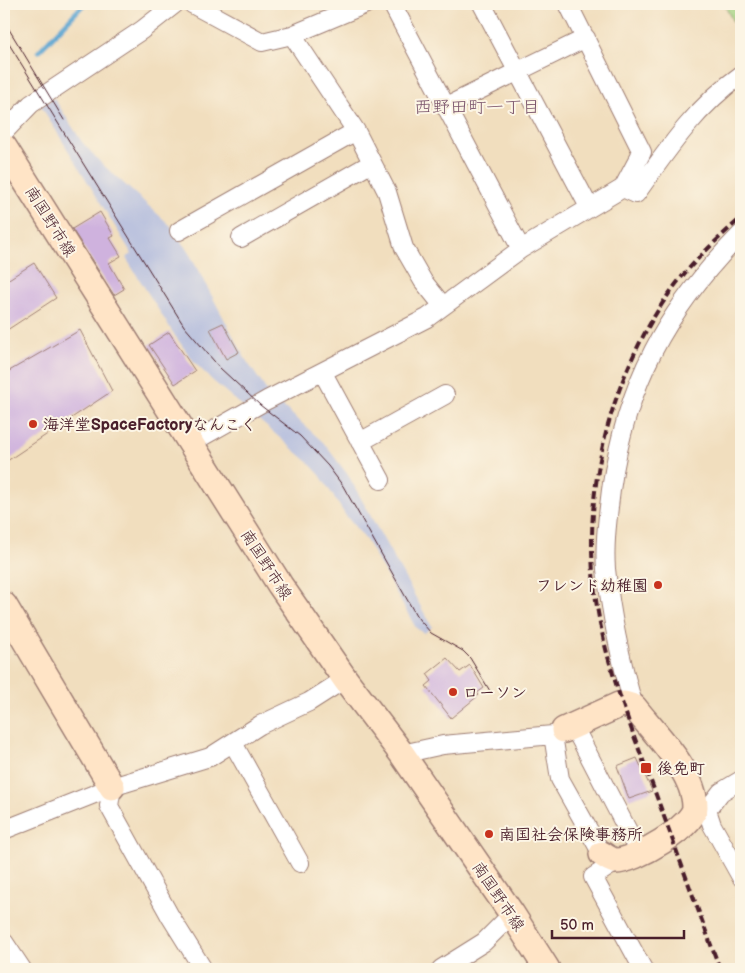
<svg xmlns="http://www.w3.org/2000/svg" width="745" height="973" font-family="'Balsamiq Sans','Klee One',sans-serif">
<rect width="100%" height="100%" fill="#fcf5e5"/>
<filter id="ink" filterUnits="userSpaceOnUse"><feTurbulence type="fractalNoise" baseFrequency=".02" numOctaves="2"/><feDisplacementMap in="SourceGraphic" scale="10" xChannelSelector="R" yChannelSelector="G"/><feConvolveMatrix kernelMatrix="1 2 1 2 8 2 1 2 1" color-interpolation-filters="sRGB"/></filter>
<filter id="wash" filterUnits="userSpaceOnUse"><feTurbulence type="fractalNoise" baseFrequency=".0096" numOctaves="4" result="noise"/><feDisplacementMap in="SourceGraphic" scale="20" xChannelSelector="R" yChannelSelector="G"/><feGaussianBlur stdDeviation="1.12" result="paint"/><feColorMatrix in="noise" values="0 0 0 0 0 0 0 0 0 0 0 0 0 0 0 0 0 1.4 0 .05"/><feComposite in="paint" operator="in"/></filter>
<g filter="url(#wash)">
<rect width="100%" height="100%" fill="#f1debe"/>
<!-- industrial -->
<path fill="#bcc3de" d="M54,98L82,142L101,163L171,226L189,253L246,360L269,394L323,442L348,475L432,627L424,633L416,628L366,540L346,516L320,475L307,461L213,381L195,363L175,336L126,258L132,254L41,106Z"/>
<!-- green -->
<path fill="#a3d280" stroke="#767856" d="M724,4H741V23L735,26Z"/>
<g fill="none" stroke-linecap="round" stroke-linejoin="round">
<!-- stream -->
<path stroke="#57a3d0" stroke-width="5" d="M39,51L84,4"/>
</g>
<g id="blocks">
<!-- building -->
<path fill="#cfb2de" d="M100,212L114,236L110,238L121,256L109,263L124,289L114,295L72,229Z
M34,263L56,298L4,332V282Z
M223,323L239,352L226,359L210,329Z
M80,330L112,391L4,463V374Z
M169,332L195,371L175,384L149,345Z
M447,658L460,672L470,665L484,688L477,693L479,695L451,718L426,686L432,681L427,674Z
M637,758L652,791L629,799L617,766Z"/>
</g>
</g>
<g filter="url(#ink)">
<use href="#blocks" fill-opacity="0" stroke="#9e7e74" stroke-width="1"/>
<g fill="none" stroke-linecap="round" stroke-linejoin="round">
<!-- street casing -->
<g stroke="#9e7e74" stroke-width="20">
<path id="street" d="M192,4L262,42L292,35L366,4
M392,4L521,249
M482,4L589,207
M292,35L356,131L387,192L404,248L423,281L443,306
M445,107L586,38
M4,132L31,104L142,30L175,4
M623,188L636,194C667,150 697,106 741,75
M179,231L356,131
M241,238L372,163
M323,373L381,480
M360,442L445,395
M191,443L267,400L427,318L521,249L623,188L642,152L568,4
M634,707C621,662 611,616 606,569C604,543 608,516 611,490C626,383 666,310 741,234
M574,727L640,854
M563,731L553,735L560,779L602,854
M233,743L300,863
M402,754L443,745L553,735
M741,780L721,792L707,810L712,825L741,877
M112,787L109,806L170,916L203,969
M4,830L112,787L210,757L260,725L309,702L345,679
M619,860L593,877L643,969
M4,942L22,969
M441,969L484,942L512,914"/>
</g>
<!-- secondary casing -->
<g stroke="#9e7e74" stroke-width="28">
<path id="secondary" d="M4,147L280,585L345,679L402,754L512,914L547,969
M4,605L112,787
M564,730L619,705L624,704L634,707C655,734 695,772 695,807C695,826 633,862 615,861C610,860 606,857 602,854"/>
</g>
<!-- street -->
<use href="#street" stroke="#fff" stroke-width="18"/>
<!-- secondary -->
<use href="#secondary" stroke="#ffe4c6" stroke-width="25"/>
<!-- tram -->
<path stroke="#4a1f2b" stroke-width="1" d="M4,21L64,120
M4,36L184,326L220,368L260,405L300,436L328,466L343,486L417,617L431,633L463,651L470,658L490,691"/>
<!-- rail -->
<path stroke="#4a1f2b" stroke-width="4" stroke-dasharray="8 4" stroke-linecap="butt" d="M720,969C697,908 675,846 652,784C628,720 601,653 594,584C584,484 611,378 668,295C688,266 715,241 741,218"/>
</g>
</g>
<!-- markers -->
<g fill="#c8321e" stroke="#fcf5e5" stroke-width="2">
<circle cx="33" cy="424" r="5"/>
<circle cx="658" cy="585" r="5"/>
<circle cx="453" cy="692" r="5"/>
<rect x="640" y="762" width="12" height="12" rx="2.5"/>
<circle cx="489" cy="834" r="5"/>
</g>
<g text-anchor="middle" stroke-width="4" stroke-linejoin="round" paint-order="stroke">
<!-- street labels -->
<g font-size="16" fill="#4a1f2b" stroke="#fcf5e5">
<text transform="translate(51 221) rotate(58)" y="6">南国野市線</text>
<text transform="translate(267 564) rotate(57)" y="6">南国野市線</text>
<text transform="translate(499 896) rotate(56)" y="6">南国野市線</text>
</g>
<!-- poi labels -->
<g font-size="16" font-weight="bold" fill="#4a1f2b" stroke="#fcf5e5" text-anchor="start">
<text x="43" y="430">海洋堂SpaceFactoryなんこく</text>
<text x="648" y="591" text-anchor="end">フレンド幼稚園</text>
<text x="463" y="698">ローソン</text>
<text x="657" y="774">後免町</text>
<text x="499" y="840">南国社会保険事務所</text>
</g>
<!-- neighbourhood labels -->
<g font-size="18" fill="#79526a" stroke="#fcf5e5">
<text x="477" y="113">西野田町一丁目</text>
</g>
</g>
<!-- margin -->
<rect width="745" height="973" fill="none" stroke="#fcf5e5" stroke-width="20"/>
<!-- scale -->
<path d="M552 930v8h132v-8" fill="none" stroke="#4a1f2b" stroke-width="2.5"/>
<text x="560" y="930" font-size="15" fill="#4a1f2b" stroke="#fcf5e5" stroke-width="4" paint-order="stroke">50 m</text>
</svg>
